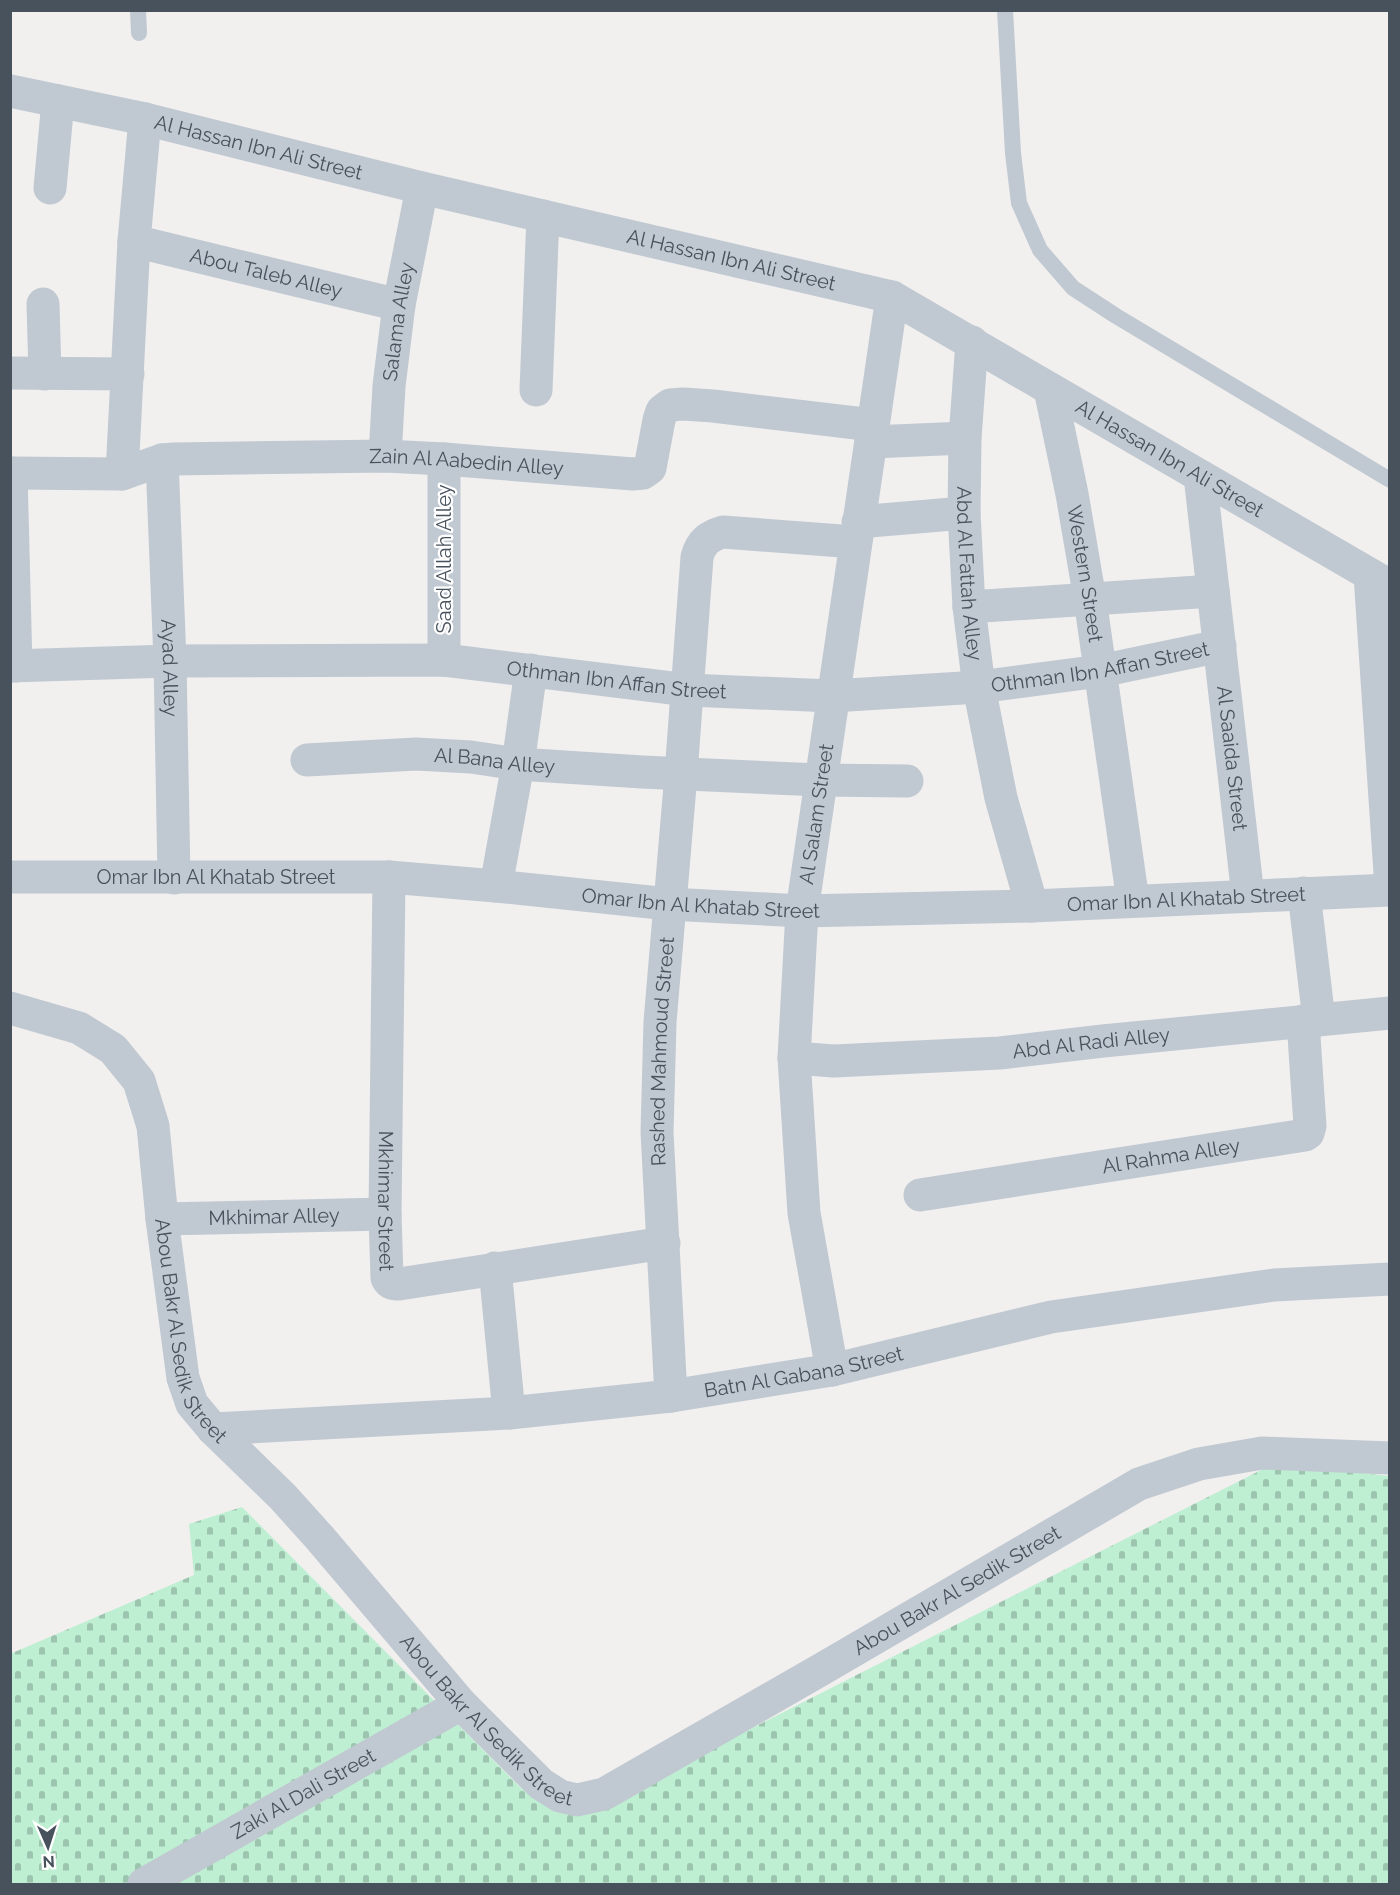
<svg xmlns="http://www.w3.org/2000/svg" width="1400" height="1895" font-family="Raleway,sans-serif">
<defs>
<pattern id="cemetery-stones" width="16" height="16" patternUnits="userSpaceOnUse" patternTransform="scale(1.5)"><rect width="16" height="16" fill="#beefd2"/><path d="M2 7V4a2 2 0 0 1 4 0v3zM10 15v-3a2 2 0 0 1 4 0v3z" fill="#9cc4ae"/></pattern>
</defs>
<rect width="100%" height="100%" fill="#f2efef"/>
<!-- cemetery -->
<path fill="url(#cemetery-stones)" d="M1275,1463L1389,1476V1884H11L10,1654L194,1575L189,1524L242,1507L522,1789L606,1802Z"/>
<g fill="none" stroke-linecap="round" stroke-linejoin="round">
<!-- lane -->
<path stroke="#c0c9d1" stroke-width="16" d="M138,10L139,33
M1005,10L1013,153L1019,203L1040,250L1073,288L1116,316L1390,480"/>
<!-- street -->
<g stroke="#c0c9d1" stroke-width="33">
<path id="s1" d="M10,91L145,119L422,188L892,297L1390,586"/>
<path d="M50,188L58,101"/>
<path id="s2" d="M134,241L399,305"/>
<path d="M43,304L45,374"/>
<path id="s3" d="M972,342L965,438L964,513L969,607L979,687L1001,798L1032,906"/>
<path d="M10,373L128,374"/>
<path id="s4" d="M1050,389L1072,494L1090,599L1133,901"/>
<path d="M536,390L543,216"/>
<path d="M871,442L965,438"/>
<path id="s5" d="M385,456L389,386L399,305L422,188"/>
<path d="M444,459V660"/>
<path id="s6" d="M162,460L170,661L174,878"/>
<path id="s7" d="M10,473L122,474L162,460L174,459L385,456L444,459L633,474L643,473L650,468L659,420L662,411L670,405L683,404L713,406L873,425"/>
<path d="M11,473L16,666"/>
<path d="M122,474L134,241L145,119"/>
<path id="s8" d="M1200,476L1248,896"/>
<path d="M858,522L964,513"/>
<path d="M1370,575L1390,873"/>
<path d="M969,607L1213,591"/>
<path id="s9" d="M10,666L170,661L444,660L688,690L832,696L979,687L1100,671L1220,646"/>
<path id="s10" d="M307,760L416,754L471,757L518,764L642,772L820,780L907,781"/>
<path id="s11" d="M10,877H389L496,886L669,904L802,911L1032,906L1390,890"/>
<path id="s12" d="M389,877L385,1214L387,1278C390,1284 394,1284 399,1284L664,1243"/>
<path d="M496,886L518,764L531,670"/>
<path d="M1304,893L1319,1020"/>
<path id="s13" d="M10,1008L79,1028L113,1049L139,1081L153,1126L162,1219L183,1378L192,1404L213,1429L283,1497L319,1537L461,1704L541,1784L560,1796L577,1800L604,1794L822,1669L1139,1484L1199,1464L1262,1453L1390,1458"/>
<path id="s14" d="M794,1058L834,1061L1000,1053L1103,1041L1390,1013"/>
<path id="s15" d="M920,1195L1305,1135L1308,1133L1310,1126L1303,1021"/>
<path id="s16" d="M162,1219L385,1214"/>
<path d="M495,1268L509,1413"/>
<path id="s17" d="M832,1370L804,1213L794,1058L802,911L892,297"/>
<path id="s18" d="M671,1396L657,1132L660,1022L681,774L697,557C701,542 709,536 723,532L855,542"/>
<path id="s19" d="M213,1429L509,1413L671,1396L832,1370L1051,1317L1274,1285L1390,1279"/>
<path id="s20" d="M144,1884L461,1704"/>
</g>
</g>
<g text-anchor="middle" stroke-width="4.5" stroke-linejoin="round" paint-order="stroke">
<!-- street labels -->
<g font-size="20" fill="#47525d" stroke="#fff">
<text dy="7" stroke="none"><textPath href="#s1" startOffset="255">Al Hassan Ibn Ali Street</textPath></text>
<text dy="7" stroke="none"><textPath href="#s1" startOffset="741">Al Hassan Ibn Ali Street</textPath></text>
<text dy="7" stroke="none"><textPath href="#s2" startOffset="136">Abou Taleb Alley</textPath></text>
<text dy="7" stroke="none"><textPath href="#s5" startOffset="135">Salama Alley</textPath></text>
<text dy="7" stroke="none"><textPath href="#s1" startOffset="1227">Al Hassan Ibn Ali Street</textPath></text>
<text dy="7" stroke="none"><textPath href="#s7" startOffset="459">Zain Al Aabedin Alley</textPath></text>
<text transform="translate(444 559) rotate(-90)" y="7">Saad Allah Alley</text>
<text dy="7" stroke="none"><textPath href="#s3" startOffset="232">Abd Al Fattah Alley</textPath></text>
<text dy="7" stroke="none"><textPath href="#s4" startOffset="188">Western Street</textPath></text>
<text dy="7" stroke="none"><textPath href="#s9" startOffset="1094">Othman Ibn Affan Street</textPath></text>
<text dy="7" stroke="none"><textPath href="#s6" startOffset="208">Ayad Alley</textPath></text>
<text dy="7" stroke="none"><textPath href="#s9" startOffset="608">Othman Ibn Affan Street</textPath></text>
<text dy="7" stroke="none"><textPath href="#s8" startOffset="284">Al Saaida Street</textPath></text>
<text dy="7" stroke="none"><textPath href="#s10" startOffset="188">Al Bana Alley</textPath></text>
<text dy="7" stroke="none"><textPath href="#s17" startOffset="560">Al Salam Street</textPath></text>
<text dy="7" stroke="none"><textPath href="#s11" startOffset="206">Omar Ibn Al Khatab Street</textPath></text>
<text dy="7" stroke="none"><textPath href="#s11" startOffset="1178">Omar Ibn Al Khatab Street</textPath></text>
<text dy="7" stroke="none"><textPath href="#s11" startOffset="692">Omar Ibn Al Khatab Street</textPath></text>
<text dy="7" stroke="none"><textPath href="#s14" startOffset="298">Abd Al Radi Alley</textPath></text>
<text dy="7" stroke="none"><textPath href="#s18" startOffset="345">Rashed Mahmoud Street</textPath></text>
<text dy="7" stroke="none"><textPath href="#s15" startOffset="254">Al Rahma Alley</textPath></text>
<text dy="7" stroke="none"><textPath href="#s12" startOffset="324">Mkhimar Street</textPath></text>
<text dy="7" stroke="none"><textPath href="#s16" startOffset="112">Mkhimar Alley</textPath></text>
<text dy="7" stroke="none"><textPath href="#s13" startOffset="411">Abou Bakr Al Sedik Street</textPath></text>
<text dy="7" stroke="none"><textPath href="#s19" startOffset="594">Batn Al Gabana Street</textPath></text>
<text dy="7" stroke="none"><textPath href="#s13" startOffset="1473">Abou Bakr Al Sedik Street</textPath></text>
<text dy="7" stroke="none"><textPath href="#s13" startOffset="915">Abou Bakr Al Sedik Street</textPath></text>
<text dy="7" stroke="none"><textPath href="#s20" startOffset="183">Zaki Al Dali Street</textPath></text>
</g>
</g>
<!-- border -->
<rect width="1400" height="1895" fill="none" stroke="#47525d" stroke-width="24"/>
<!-- north arrow -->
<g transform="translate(48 1847) rotate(177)" stroke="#ffffff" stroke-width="4.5" paint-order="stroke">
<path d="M0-4.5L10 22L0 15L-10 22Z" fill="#47525d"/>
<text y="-9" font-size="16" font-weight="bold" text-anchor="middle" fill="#47525d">N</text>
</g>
</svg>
